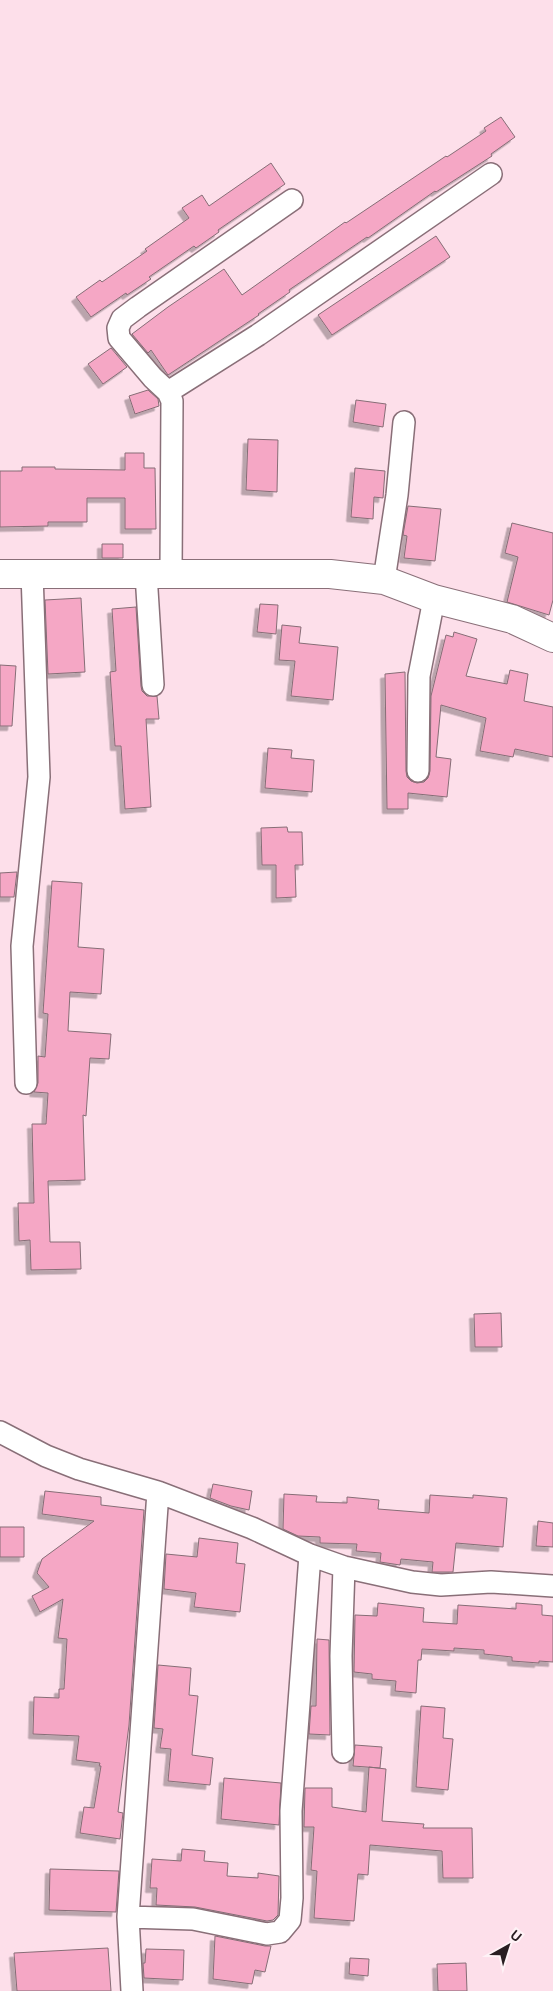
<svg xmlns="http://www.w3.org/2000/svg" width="553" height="1991" font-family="'DM Sans',sans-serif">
<defs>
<filter id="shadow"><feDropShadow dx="-4.5" dy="4.5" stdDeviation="0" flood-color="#0004"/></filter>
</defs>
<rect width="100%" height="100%" fill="#fddfea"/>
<!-- building -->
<path fill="#f5a7c5" stroke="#866d76" filter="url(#shadow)" d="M501,117L515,137L491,154L492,156L436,192L435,191L368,238L367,237L289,290L290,292L258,314L259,315L168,375L151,350L148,353L132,334L168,307L224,269L242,295L345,222L346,223L446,156L447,157L486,131L484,128Z
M271,163L285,184L218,230L219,232L196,248L194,246L149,277L151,279L127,295L126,293L91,317L76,297L100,280L102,282L147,251L145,249L189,218L182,208L202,195L209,206Z
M436,236L450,257L332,335L318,315Z
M111,348L127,367L103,384L88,364Z
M148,390L158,399L159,406L135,414L129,396Z
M356,400L386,404L383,427L353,422Z
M248,439L278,440L277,492L246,490Z
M125,453H144V468H155L156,529H125V498H87V522H48V526L0,527V471H22V467H55V469L125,470Z
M355,468L385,471L383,498L374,497L373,519L351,517Z
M408,506L441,509L435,561L404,558L407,536L403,535Z
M512,523L553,533V600L549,615L507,602L518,557L505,553Z
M102,544H123V558H102Z
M81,598L85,672L48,674L45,600Z
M260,604L278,605L276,634L257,632Z
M136,607L141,686L142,691L147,696H157L159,719H146L151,807L125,809L121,746H115L110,672L116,671L112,609Z
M282,625L301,627L299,643L338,647L333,700L291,696L295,661L279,660Z
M454,632L477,639L466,676L507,684L510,670L528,674L524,701L553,707V757L515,749L513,757L480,751L486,718L441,705L436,757L451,759L447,797L408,793V809H387L385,674L405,672L406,771L407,777L411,781L417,783L424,782L428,778L430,771L431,696L446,635L453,637Z
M0,665L16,666L12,726H0Z
M268,748L292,750L291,758L314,760L312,792L265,788Z
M287,827L288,832H302L303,865H295L296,897L276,898V865H262L261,828Z
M17,872L14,897H0V873Z
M52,881L82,883L78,947L104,949L101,994L70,992L68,1031L111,1034L109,1059L90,1058L86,1116L83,1115L85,1180L48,1181L50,1242H80L81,1269L31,1270L30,1240L19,1241L18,1203H34L32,1124H46L48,1093L34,1092L38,1083V1056L45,1057L48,1014L43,1013Z
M501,1313L502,1347H475L474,1314Z
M213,1484L252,1491L249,1510L231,1506L210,1498Z
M45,1491L101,1497V1505L144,1510L129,1725L118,1812L123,1813L120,1839L80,1833L84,1807L94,1808L101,1766H99L100,1763L76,1760L79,1736L33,1734L34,1697L59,1698V1689H64L67,1639L58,1638L63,1599L40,1612L32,1596L49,1587L37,1573L42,1559L94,1521L42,1514Z
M284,1494L317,1496L316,1502L347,1503V1497L379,1500L378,1509L429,1513L430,1495L473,1498V1495L507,1498L503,1547L456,1543L453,1572H432L433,1562L401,1559L400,1565L380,1562L381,1553L356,1551L357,1544L320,1543V1537L298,1536L283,1529Z
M538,1521L553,1523V1547L536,1546Z
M0,1527H24V1557H0Z
M199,1538L238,1543L236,1563L245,1564L240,1612L194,1607L196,1593L164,1589L166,1554L197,1557Z
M378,1603L424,1608L423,1622L457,1624L458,1605L516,1609V1603L542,1605V1615L553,1616V1662L539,1661V1663L512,1661V1657L484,1654V1650L454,1648V1651L422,1649L421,1660H418L416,1693L395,1691L396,1681L372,1679V1674L354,1672L355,1615L377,1616Z
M317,1639L329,1640L330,1735L309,1734L311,1706H316Z
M158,1665L191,1668L189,1695L198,1696L192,1755L213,1758L210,1785L168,1781L171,1749L160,1748L163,1729L154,1728Z
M421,1706L445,1708L443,1738L453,1739L448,1790L416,1787Z
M355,1745L382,1747L380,1768L353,1766Z
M369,1767L386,1769L382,1821L424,1824L423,1828H472L473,1878H443L442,1851L370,1845L368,1875L358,1874L354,1921L314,1918L317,1871L311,1870L314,1827H304L305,1788H332V1807L366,1812Z
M224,1778L281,1783L279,1825L221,1819Z
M182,1849L205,1851L204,1861L228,1863L227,1876L258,1878V1873L279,1876L278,1915L273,1920L267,1921L195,1907L156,1905L157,1888H150L152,1859L181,1861Z
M50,1869L119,1871L116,1912L49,1910Z
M215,1936L265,1946H271L265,1972L255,1970L252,1984L213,1979Z
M108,1948L111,1991H17L14,1953Z
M146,1949L184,1950L183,1980L144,1978L143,1963H145Z
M350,1958L369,1959L368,1976L349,1974Z
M466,1963L467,1991H438L437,1964Z"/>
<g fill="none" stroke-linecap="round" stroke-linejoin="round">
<!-- street casing -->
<g stroke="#896f78" stroke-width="24">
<path id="street" d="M168,392L258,335L491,174
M146,574L153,685
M171,574L172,401L168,392L153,378L119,338L118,328L122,319L138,307L292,200
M384,580L397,495L404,422
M418,771L419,676L434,599
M26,1083L22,946L39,777L32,573
M0,1432L46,1456L79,1469L158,1492L252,1528L310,1555L344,1567L412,1582L441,1585L491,1582L553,1586
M343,1752L341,1656L344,1567
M128,1917L193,1919L267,1934L280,1932L290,1920L292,1898L291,1811L310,1555
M132,1991L128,1917L158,1492"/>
</g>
<!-- secondary casing -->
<g stroke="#896f78" stroke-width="30">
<path id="secondary" d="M0,574H330L384,580L434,599L512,619L553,638"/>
</g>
<!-- street -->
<use href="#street" stroke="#fff" stroke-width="21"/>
<!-- secondary -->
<use href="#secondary" stroke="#fff" stroke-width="28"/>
</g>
<!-- north arrow -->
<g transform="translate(508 1946) rotate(39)" stroke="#fef2f6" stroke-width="4" paint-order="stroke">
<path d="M0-4L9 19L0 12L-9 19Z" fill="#281d21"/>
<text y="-8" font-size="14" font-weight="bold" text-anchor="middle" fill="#281d21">U</text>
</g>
</svg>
